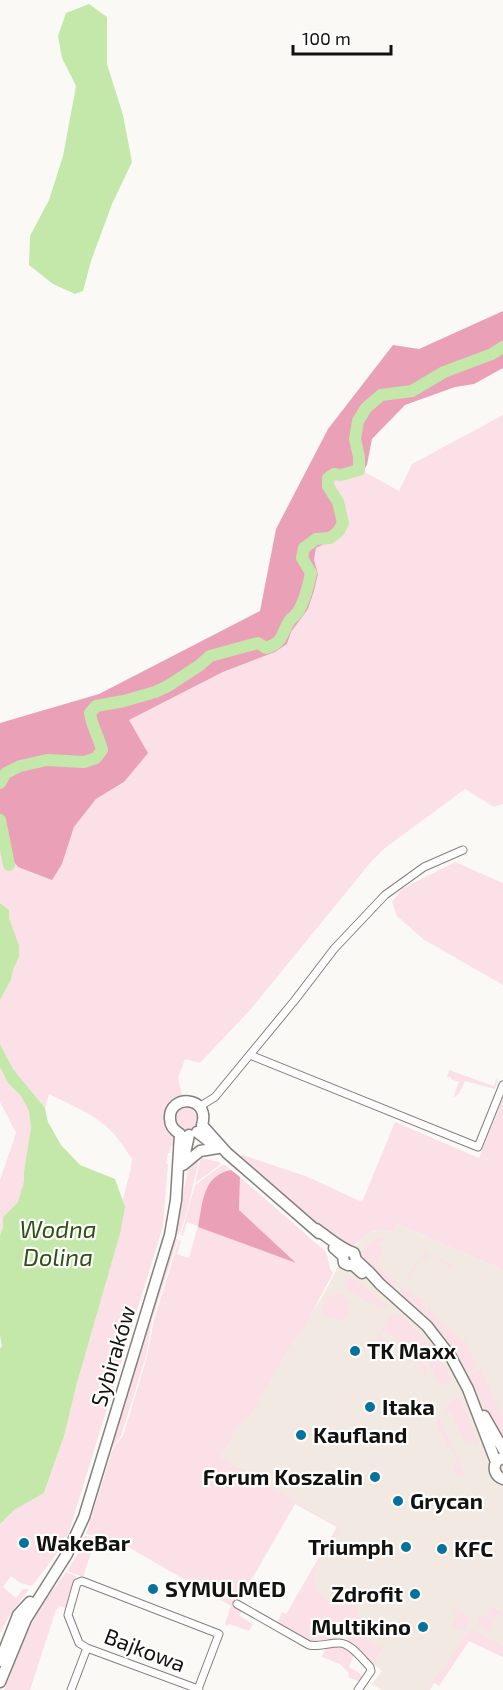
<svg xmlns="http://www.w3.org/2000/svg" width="503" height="1690" font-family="'Exo 2',sans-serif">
<rect width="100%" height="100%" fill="#fbf9f6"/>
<!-- built -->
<path fill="#f2eae2" d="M397,1224L503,1270V1657L465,1639L429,1690H382L372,1684L382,1671L356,1649L364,1636L296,1597L337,1527L216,1458L322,1297L339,1265L366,1234L377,1230H385L392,1232Z"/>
<!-- green -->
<path fill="#fbe0e7" d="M503,415V804L494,807L465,789L385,848L370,863L251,1009L200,1063L185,1059L178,1078L183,1099L173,1104L177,1146H171L170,1153H168L166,1164H168L163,1226L69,1532L63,1545L32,1586L20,1583L11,1576L3,1587L16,1598L23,1589H29L8,1618L0,1633V1524L14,1510L44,1493L49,1480L64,1436L77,1383L120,1234L122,1202L130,1172L132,1159C124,1148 118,1137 108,1128C92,1113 69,1104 49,1094L45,1108L13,1069L0,1044V1000L11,980L13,970L19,957L9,918V910L0,903V844L62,864L74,827L96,799L125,782L129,720L223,672L275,652L287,644L291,632L308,609L314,591L318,574L314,560L316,548L326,542L335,539L342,499L335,493L331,483L333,480H343L363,471L399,491L412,464Z
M455,862L503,883V985L423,939L397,916L392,902L402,889Z
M0,1067L8,1083L21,1096L29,1111L31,1128L24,1171V1181L18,1202L3,1217V1227L0,1236V1180L16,1133L0,1102Z
M449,1070L494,1086L496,1079L498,1080L495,1089L465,1081L459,1094L453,1098L459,1082L451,1079V1077H447Z
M503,1097V1270L397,1224L392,1232C370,1225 367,1236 352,1247L328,1234L237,1157L243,1155L308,1177L362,1202L395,1122L479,1158Z
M175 1118a12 12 0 1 1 24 0a12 12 0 1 1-24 0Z
M201,1158L219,1162L221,1164L195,1183Z
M199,1159L188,1208L179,1235L175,1233L188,1169L190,1164Z
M222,1165H225L231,1170L226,1171L198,1227L294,1262L239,1210L240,1177L325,1251C330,1258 327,1266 333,1273L299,1337L295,1338L251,1414L237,1428L220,1457L338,1526L339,1528C330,1543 307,1573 317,1590C321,1597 329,1601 335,1606H339L347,1595L355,1600L361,1627L368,1635L366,1639L381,1648L383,1644L384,1646L373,1665L349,1643L346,1635L343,1634C318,1654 303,1639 280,1627L278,1622L282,1612L286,1614L337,1527L295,1504L237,1605L242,1610L240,1616L253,1624L249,1631L229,1624L228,1626L225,1624L231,1606L128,1547L103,1539L91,1553L83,1577L67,1571L78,1553L85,1536L127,1542L86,1534L113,1448L123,1436L147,1357L154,1320L179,1240L181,1241L177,1254L189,1258L198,1226L187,1222L183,1236L181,1235L195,1185Z
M168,1212L169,1220L82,1509L73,1533L164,1233Z
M384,1237L387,1242L381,1241L379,1245L384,1248L377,1264L380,1269L396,1280V1286L395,1285L392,1287L374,1270L364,1264L360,1257C364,1246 373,1238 384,1237Z
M174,1239H178L152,1320L146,1356L121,1436L112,1448L109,1447Z
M425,1253L451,1264L453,1266L452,1268L429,1255L426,1259L421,1257L403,1289L425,1301L422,1305L427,1308L422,1313L403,1296L401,1290L420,1256Z
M350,1278L356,1280L387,1305L389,1308L380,1309L347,1290L343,1279Z
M334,1294L343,1295L349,1302V1310L342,1322L331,1316L329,1318L322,1313C321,1305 327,1297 334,1294Z
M431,1305V1311L436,1317V1319L466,1342L477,1368L467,1372L448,1341L425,1315Z
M394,1313C412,1320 447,1362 451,1381L444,1385L436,1381C430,1354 403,1343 381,1330L387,1320Z
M379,1334L418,1358L426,1366L427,1376L423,1373V1369L403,1352L389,1344L386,1348L375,1341Z
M479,1369L481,1370L503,1417V1438L501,1437L482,1404L469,1376Z
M458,1397L461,1400L479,1445L463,1439L450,1411L445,1412L448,1403Z
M439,1418L464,1473L463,1476L458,1475L452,1468L458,1464L451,1448H448L436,1422Z
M66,1572L76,1576L66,1608L60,1606L56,1610L30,1690H4L25,1636L38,1610Z
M455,1606L468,1616L469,1623L464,1630H458L452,1627V1625L458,1614L453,1609Z
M492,1606L503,1613V1616L498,1614L490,1628L494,1631L492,1633L480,1627L478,1622L480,1616L485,1618Z
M473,1630L503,1646V1657L469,1641L439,1686L434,1683L430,1690H427L467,1633Z
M332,1646C341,1646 348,1647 354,1654L349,1667L361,1674L362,1678L360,1682L348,1677L349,1673L340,1664L322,1657L326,1647Z"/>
<!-- forest -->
<path fill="#eaa1b8" d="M503,311V368L474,384L455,387L405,405L372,439L367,465L363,471L342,480H333L331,483C334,490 338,494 342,500C348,509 347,524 344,534L316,548L314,560L318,574L314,591L308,609L291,632L287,644L275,652L223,672L129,720L148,753L124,782L96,799L74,827L62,864L52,880L18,867L0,844V723L99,694L260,611L276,529L328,429L393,345L419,349Z
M231,1170L240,1177L239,1210L296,1263L198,1227C203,1203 202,1176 231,1170Z"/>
<!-- water -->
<path fill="#c3e8aa" d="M89,4L107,17V64L123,115L132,162L112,204L91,261L83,291L75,294L53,284L29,265L30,236L49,200L63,156L76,86L62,58L58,36L66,13Z
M0,903L9,910V918L19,946V957L13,970L11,980L0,1000Z
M0,1044L13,1069L45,1108L48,1122L61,1145L80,1165L115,1179L125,1207L120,1234L77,1383L64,1436L44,1493L14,1510L0,1524V1349L2,1346L0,1336V1236L3,1227V1217L18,1202L24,1181V1171L31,1128L29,1111L21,1096L8,1083L0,1067Z"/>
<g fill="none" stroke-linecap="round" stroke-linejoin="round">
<!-- river -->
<path stroke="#c3e8aa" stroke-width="12" d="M0,783L6,773L20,766L47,760L84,762L96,758L102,750C99,737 92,727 90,713L96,706L124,701L155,692L168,686L200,665L210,656L258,643L266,648C285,642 280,634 290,620C293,617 297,614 299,610C306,598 308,586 311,573L302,558L304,548L316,539L330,538L338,532L343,523L338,502L328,486V478L334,474L341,475L359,470V457L355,439L358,421L366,408L381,395L412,391L444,372L492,354L503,347
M0,820L9,865"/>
<!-- street casing -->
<g stroke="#83817e" stroke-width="9">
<path id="street" d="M250,1055L478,1147L503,1085
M199,1107L215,1097L295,1000L334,949L385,895L424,867L463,850
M237,1604L309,1645C320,1647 328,1643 339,1643C351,1643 362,1659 370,1667L371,1671L358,1690
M71,1690L87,1648
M198,1690V1689L219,1634L82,1581L77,1583L68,1615L79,1643L87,1648L198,1689L199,1690"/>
</g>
<!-- secondary casing -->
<g stroke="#83817e" stroke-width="13">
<path id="secondary" d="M202,1125L227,1153L319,1233
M197,1132L216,1147
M180,1134C175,1131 170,1126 170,1119C168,1094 211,1095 202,1125
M184,1158L189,1135
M183,1165L200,1151L218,1148
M316,1229C328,1237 341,1249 354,1253L356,1260L370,1273L380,1284L427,1326L451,1357L468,1389L496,1462
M334,1248L343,1256L344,1263L348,1265H353L362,1273
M484,1416L503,1449
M503,1457L496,1462C493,1469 495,1476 503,1479
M0,1661L18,1615L30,1602
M0,1682L26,1619L67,1554L84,1517L170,1235L176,1200L180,1134"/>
</g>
<!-- street -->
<use href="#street" stroke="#fff" stroke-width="7"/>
<!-- secondary -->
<use href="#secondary" stroke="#fff" stroke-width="10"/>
</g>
<!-- markers -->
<g fill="#04729d" stroke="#fff" stroke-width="2">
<circle cx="355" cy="1351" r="6"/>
<circle cx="370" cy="1407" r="6"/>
<circle cx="301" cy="1435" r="6"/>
<circle cx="375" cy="1477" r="6"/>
<circle cx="398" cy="1501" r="6"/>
<circle cx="24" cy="1543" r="6"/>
<circle cx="406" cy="1547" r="6"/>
<circle cx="442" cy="1549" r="6"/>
<circle cx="153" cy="1589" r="6"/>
<circle cx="415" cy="1594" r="6"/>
<circle cx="423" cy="1627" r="6"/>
</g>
<g text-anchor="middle" stroke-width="4.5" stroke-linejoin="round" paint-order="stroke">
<!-- poi labels -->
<g font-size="22" font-weight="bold" fill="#121211" stroke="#fff" text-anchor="start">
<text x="367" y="1359">TK Maxx</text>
<text x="382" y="1415">Itaka</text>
<text x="313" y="1443">Kaufland</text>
<text x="363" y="1485" text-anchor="end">Forum Koszalin</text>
<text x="410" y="1509">Grycan</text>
<text x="36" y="1551">WakeBar</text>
<text x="394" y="1555" text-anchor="end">Triumph</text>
<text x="454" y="1557">KFC</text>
<text x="165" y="1597">SYMULMED</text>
<text x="403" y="1602" text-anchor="end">Zdrofit</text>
<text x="411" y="1635" text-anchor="end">Multikino</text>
</g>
<!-- street labels -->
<g font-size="22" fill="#121211" stroke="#fff">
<text transform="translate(113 1356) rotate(-73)" y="8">Sybiraków</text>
<text transform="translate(145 1650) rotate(21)" y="8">Bajkowa</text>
</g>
<!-- water labels -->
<g font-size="24" font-style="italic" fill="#2f5011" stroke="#fff">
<text x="58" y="1238">Wodna<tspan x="58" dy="28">Dolina</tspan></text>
</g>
</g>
<!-- scale -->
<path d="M293 45v9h98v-9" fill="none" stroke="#121211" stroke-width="3"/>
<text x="302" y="45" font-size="18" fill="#121211" stroke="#ffffff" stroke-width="4.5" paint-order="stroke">100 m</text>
</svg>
